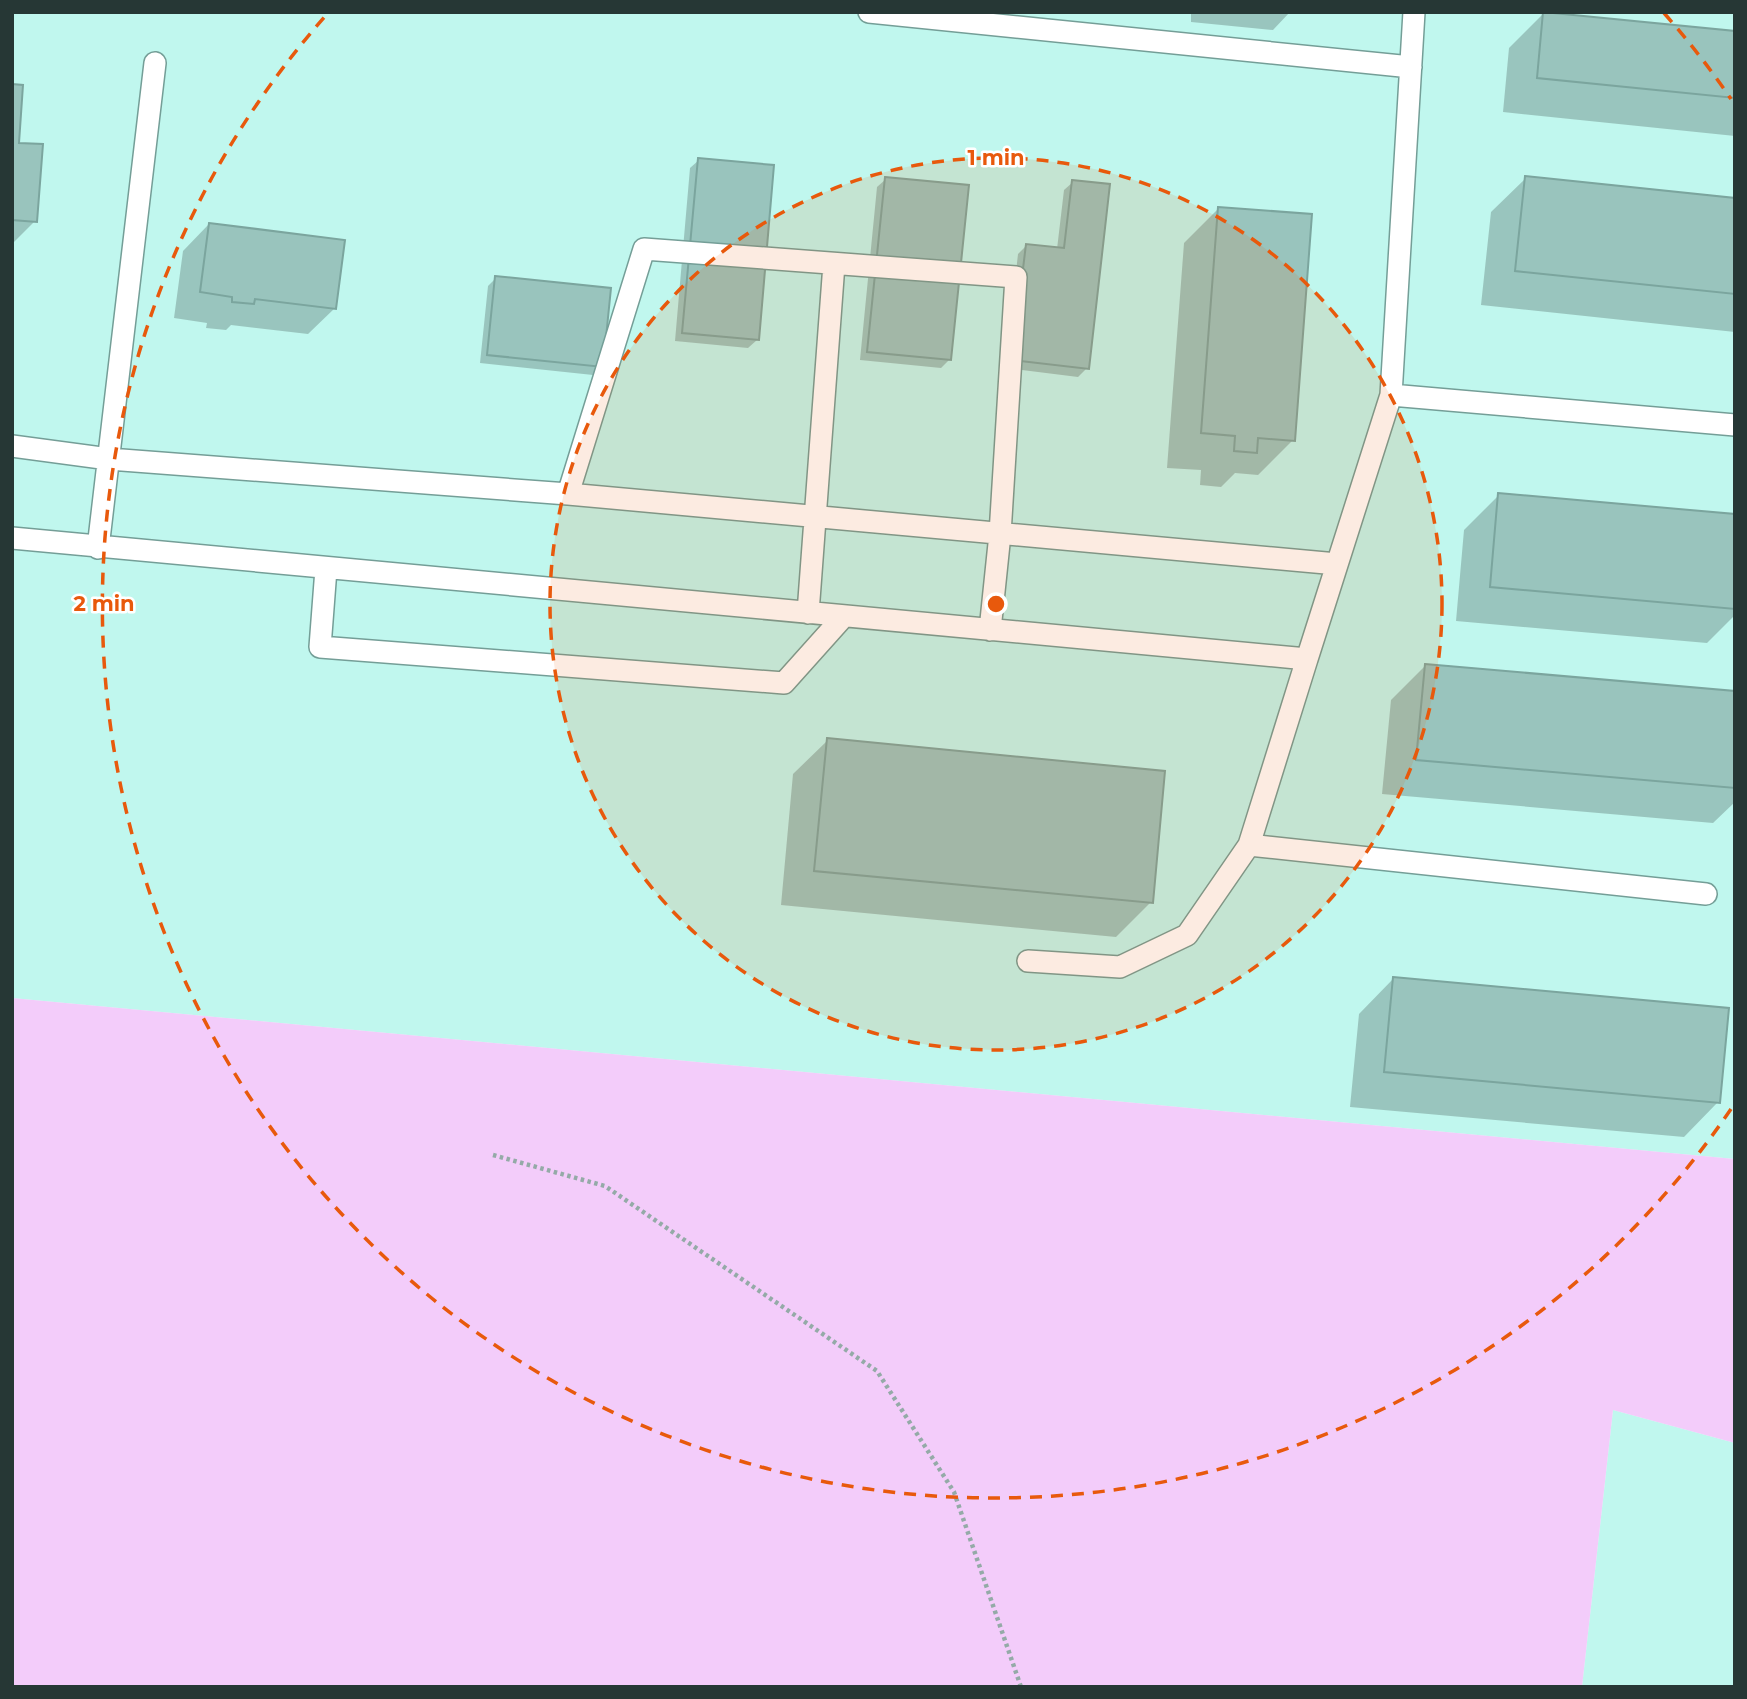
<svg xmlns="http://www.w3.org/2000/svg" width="1747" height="1699" font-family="Montserrat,sans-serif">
<rect width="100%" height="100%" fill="#e3fdf8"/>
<!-- built -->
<path fill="#c0f7ee" d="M12,12H1735V1159L12,998Z
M1613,1410L1735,1443V1687H1582Z"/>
<!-- green -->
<path fill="#f3ccfa" d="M12,998L1735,1159V1443L1613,1410L1582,1687H12Z"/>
<!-- shadow -->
<path fill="#0003" d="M1191,12H1290L1273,30L1191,22Z
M1544,13L1735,33V136L1503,112L1509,48Z
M12,86L17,144L35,221L12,244Z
M699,160L757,340L748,348L675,341L690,168Z
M1526,178L1735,199V332L1481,305L1491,212Z
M886,179L950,359L941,368L860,360L877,187Z
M1073,182L1087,368L1078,377L1005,368L1018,254L1026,246L1057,249L1064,190Z
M1219,208L1293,440L1258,475L1235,473L1221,487L1200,485L1201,470L1167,468L1184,243Z
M209,224L335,308L308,334L231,325L226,330L206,328L207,323L174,318L183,251Z
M496,278L601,366L593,375L480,363L488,286Z
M1499,495L1735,516V615L1707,643L1456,621L1464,530Z
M1425,666L1735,693V802L1713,823L1382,794L1391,700Z
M828,740L1151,902L1116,937L781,905L793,774Z
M1393,979L1718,1102L1684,1137L1350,1107L1359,1014Z"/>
<!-- building -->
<path fill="#99c4bd" stroke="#7ba59e" stroke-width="2" d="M1543,12L1735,31V98L1537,78Z
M12,84L23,85L19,143L43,144L37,222L12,220Z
M698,158L774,165L759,340L682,333Z
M1525,176L1735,198V294L1515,271Z
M885,177L969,185L951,360L867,352Z
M1072,180L1110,184L1089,369L1012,360L1026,244L1064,248Z
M1218,207L1312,214L1295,441L1258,438L1257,453L1234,451L1235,436L1201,433Z
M209,223L345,240L336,309L255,299L254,304L232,302V297L200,292Z
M495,276L611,288L603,367L487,355Z
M1498,493L1735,514V609L1490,587Z
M1425,664L1735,691V788L1416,760Z
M827,738L1165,771L1153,903L814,871Z
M1393,977L1729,1008L1720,1103L1384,1072Z"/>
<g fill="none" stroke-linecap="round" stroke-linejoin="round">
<!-- service casing -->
<g stroke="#749e97" stroke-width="24">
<path id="service" d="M869,12L1411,67
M1391,395L1735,425
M12,446L109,459L568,494L1337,564
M568,494L644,249L1016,277L1000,534L990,630
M12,538L1307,659L1391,395L1414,12
M98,548L155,63
M326,569L320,647L784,683L844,616
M808,613L834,264
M1249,845L1706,894
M1028,961L1120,967L1187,935L1249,845L1307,659"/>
</g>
<!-- path -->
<path stroke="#94aaa7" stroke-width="4.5" stroke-dasharray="3.5 3.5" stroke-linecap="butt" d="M493,1155L605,1186L877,1371L954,1492L1021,1687"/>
<!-- service -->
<use href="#service" stroke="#fff" stroke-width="21"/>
</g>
<!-- distance rings -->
<circle cx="996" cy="604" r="446" fill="#e8590c" fill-opacity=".12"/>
<g fill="none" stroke="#e8590c" stroke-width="3.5" stroke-dasharray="12 9">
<circle cx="996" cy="604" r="446"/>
<path d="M1731 1109A892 892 0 1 1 328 13M1664 13A892 892 0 0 1 1731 99"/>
</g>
<circle cx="996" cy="604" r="10" fill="#e8590c" stroke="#fff" stroke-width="3.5"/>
<g font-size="21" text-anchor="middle" font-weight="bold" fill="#e8590c" stroke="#fff" stroke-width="5" stroke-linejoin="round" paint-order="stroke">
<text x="996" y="165">1 min</text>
<text x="104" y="611">2 min</text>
</g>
<!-- border -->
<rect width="1747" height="1699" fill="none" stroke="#263735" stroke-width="28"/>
</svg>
